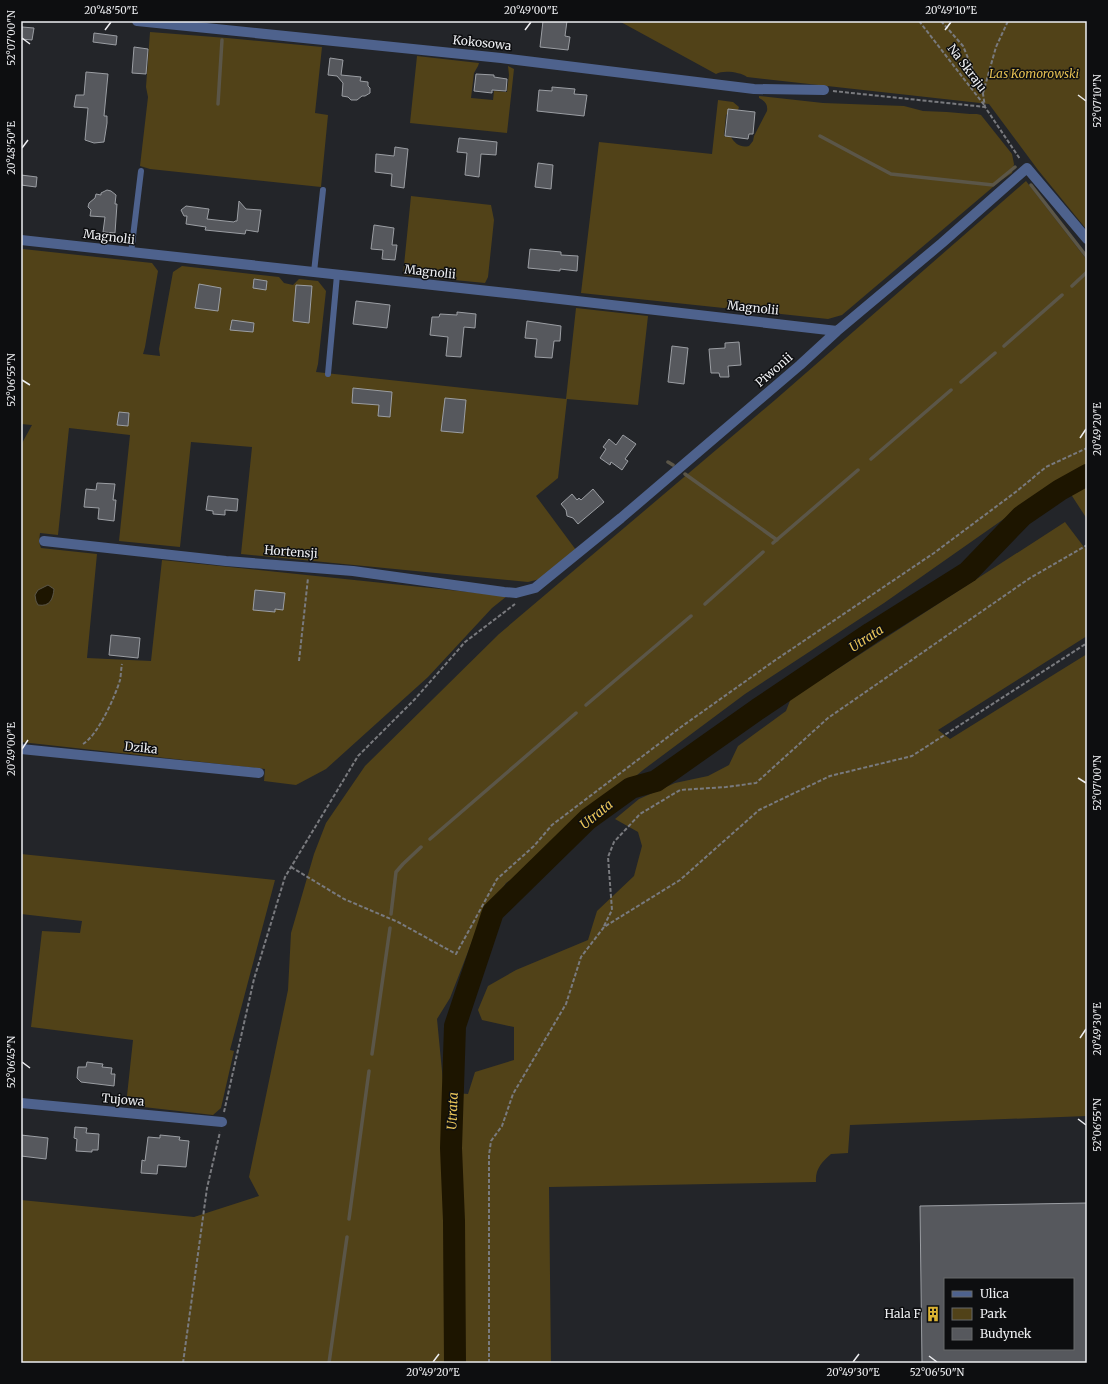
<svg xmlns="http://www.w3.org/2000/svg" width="1108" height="1384" font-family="Merriweather,serif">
<rect width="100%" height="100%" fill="#232529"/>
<!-- green -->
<path fill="#514218" d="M619,21H1087V230L1038,170L989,104L747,77C740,72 723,70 716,74Z
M150,32L227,38L322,47L315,113L328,115L321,187L150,169L140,166L148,97L146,87Z
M417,56L479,63L478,66L474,73L471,98L493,100L494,91L507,92L509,75L508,66L514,69L507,133L410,123Z
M759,96L823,103L904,106L923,111L947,112L970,114H977L981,115L1012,154L1014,164L1012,173L1000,181L842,315L828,319L581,293L599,142L712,154L718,100L733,102L739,107L738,110L729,112L726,115L724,136L731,137C735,144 741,148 749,146L753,141L754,136L767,111C768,104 765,101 759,98Z
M1026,181L1087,260V519L1061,479L884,603L745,694L643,770L525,870L506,883L478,926L450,998L437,1019L444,1092L468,1094L475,1072L514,1060V1027L482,1020L478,1010L488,986L516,970L588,940L597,911L634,876L642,846L638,832L615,819L639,799L675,783L708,776L729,765L738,746L786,711L791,698L842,666L1065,522L1087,551V636L938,730L950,739L1087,654V1116L850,1125L848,1153L831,1154C822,1162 815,1169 816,1182L549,1187L551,1363H21V1200L194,1217L259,1196L249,1177L288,990L291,933L314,854L326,823L365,766L499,634L775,400Z
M411,196L491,205L494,220L488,277L485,283L403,275Z
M23,249L152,263L158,271L145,347L143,354L160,356L159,349L173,272L182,266L279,277L284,283L293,285L299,279L318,281L326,291L318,364L316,372L566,399L576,308L648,316L638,405L567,399L558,478L536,496L576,550L544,578L528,582L241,554L252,447L191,442L180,547L119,541L130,435L69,428L58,535L40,533L39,542L41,548L97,554L87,658L151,661L162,560L507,596L492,608L428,677L326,769L296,785L264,781L265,769L21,742V445L32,425L21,424V250Z
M21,854L275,880L230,1050L234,1051L221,1108L213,1115L126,1105L133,1040L31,1027L42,931L80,933L82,921L21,914Z"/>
<!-- water -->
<path fill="#1d1500" stroke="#5b5648" d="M48,585L54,589C53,599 50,607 38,605L36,601L35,595L38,590Z"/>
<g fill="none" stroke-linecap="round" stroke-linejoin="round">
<!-- stream -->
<path stroke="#5b5648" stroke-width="3.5" d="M218,104L222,40
M820,136L891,174L993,185L1015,167
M1031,185L1087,257
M1072,286L1087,272
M1004,346L1062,295
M961,382L995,353
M871,459L951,390
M668,462L673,465
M685,474L777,540
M773,543L858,470
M705,604L763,552
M586,705L691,616
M430,839L576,713
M391,914L396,872L403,864L421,847
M372,1054L390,928
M349,1219L369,1071
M329,1363L347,1237"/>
<!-- river -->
<path stroke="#1d1500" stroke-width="22" d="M455,1363L454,1221L451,1148L455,1026L493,912L588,819L631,788L656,781L758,709L871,633L968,572L1022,516L1060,490L1087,475"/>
</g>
<!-- building -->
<path fill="#56585d" stroke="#9b9ea3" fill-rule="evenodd" d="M543,21H567L565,36L570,37L568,50L540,47Z
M22,27L34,28L32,40L21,39Z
M94,33L117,36L116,45L93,42Z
M134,47L148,49L146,74L132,73Z
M330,58L343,60L341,75L361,77L360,81L368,82V86L370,88V93L365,96H362L357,100H351L348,97L342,96L343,83L337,76L328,75Z
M86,72L108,74L104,116H107V123L104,142L94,143L85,140L88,108L74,107L76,95H84Z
M476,74L494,75V77L507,79L506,91L492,90V93L474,91Z
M552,87L575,89L574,94L587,95L584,116L537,111L539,90L552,91Z
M728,109L755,112L753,134H749L748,139L725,136Z
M459,138L497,142L496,155L481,154L479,177L465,175L467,153L457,152Z
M395,147L408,149L404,188L391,186L392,174L375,172L376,154L394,156Z
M538,163L553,165L551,189L535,187Z
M21,175L37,177L36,187L21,185Z
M107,190L111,191L116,195L115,204H117L115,233L103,232L105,217L90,216L91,210L88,207L89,203L95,198L96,194L101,195V193Z
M239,201L246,209L261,210L258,232L246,230L245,234L205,230L206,227L186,224L187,216H184L181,210L186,206L209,209L207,219L234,222L235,221H237Z
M374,225L394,228L392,245H397L395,260L382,259L383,250L371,249Z
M530,249L561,252V255L578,256L577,271L560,269V271L528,268Z
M254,279L267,281L266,290L253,288Z
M199,284L221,288L218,311L195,308Z
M296,285L312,286L309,323L293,321Z
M356,301L390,305L387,328L353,324Z
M457,312L476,314L475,328L464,327L461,357L446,356L448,337L430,335L432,317H439L440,314L457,315Z
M232,320L254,323L253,332L230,330Z
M527,321L561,326L560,341H554L552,358L535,357L537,339L525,338Z
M739,342L741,365L728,366L729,377H720L719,373H711L709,349L725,348V343Z
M672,346L688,348L684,384L668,382Z
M353,388L392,392L390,417L378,416L379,405L352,403Z
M445,398L466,400L463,433L441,431Z
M119,412L129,413L128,426L117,425Z
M623,435L636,444L625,459L628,461L622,470L611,462L610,465L600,458L606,449L603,447L609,439L616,445Z
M97,483L115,484L113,500H116L114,521L98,519L99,508L84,507L86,489L96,490Z
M593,489L604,502L578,524L573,518L567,516L566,510L561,504L572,494L577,500L579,498L581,500Z
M208,496L238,499L237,511L225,510V515L213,514V511L206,510Z
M255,590L285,593L283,610L275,609V612L253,610Z
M111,635L140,638L138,658L109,655Z
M87,1062L103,1064L102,1067L112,1068L111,1074H115L114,1086L81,1082L77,1078L78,1067H86Z
M75,1127L87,1128L86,1133L99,1134L98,1150H92V1152L76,1151L77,1139L74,1138Z
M21,1135L48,1138L46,1159L21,1156Z
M160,1135L180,1137L179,1140L189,1141L186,1167L158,1165L157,1174L141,1173L142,1160L145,1161L148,1137L160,1138Z
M1087,1203V1363H922L920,1206ZM945,1279H1073V1349H945Z"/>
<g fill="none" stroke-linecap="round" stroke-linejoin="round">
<!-- path -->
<path stroke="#797a7e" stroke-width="2" stroke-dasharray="4 2" stroke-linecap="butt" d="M919,21L985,106
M941,21L963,46L983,94L985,107L1020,159
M833,91L985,107
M983,93L996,47L1008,21
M299,661L308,578
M83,744C98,735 115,697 120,680C121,675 121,669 122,664
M291,867L344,899L398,922L456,954L497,879L534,846L552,825L681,727L774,661L934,553L1017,491L1046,467L1087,448
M604,926L612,910L608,857L614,842L640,814L680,790L726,787L756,783L828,718L1030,578L1087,545
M224,1112L254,979L285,877L358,756L415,699L465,642L515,604
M183,1363L207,1188L220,1132
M489,1363V1155L491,1141L502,1126L513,1094L566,1004L581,957L604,927L680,880L759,810L830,776L912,756L1087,643"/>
<!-- service -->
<path stroke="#4e628d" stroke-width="6" d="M131,253L141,171
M314,272L323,190
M328,374L337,275"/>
<!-- minor -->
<path stroke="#4e628d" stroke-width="10" d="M137,21L501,58L754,89L824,90
M21,240L516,294L837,331
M44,541L226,561L353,571L504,592L516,593L535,588L621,518L800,365L837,331L942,243L1027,168L1087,239
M21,749L259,773
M21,1103L222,1122"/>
</g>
<!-- ticks -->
<path fill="none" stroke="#edeef1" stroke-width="1.5" d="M105,30L111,22M525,30L531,22M945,30L951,22M22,38L30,44M1078,95L1086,101M22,148L28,140M22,380L30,385M1080,438L1086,429M22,749L28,740M1078,778L1086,783M1080,1038L1086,1029M22,1062L30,1068M1078,1119L1086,1125M929,1356L937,1362M433,1362L439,1354M853,1362L859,1354"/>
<!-- icons -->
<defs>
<g id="building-bare" transform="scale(1.2)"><path d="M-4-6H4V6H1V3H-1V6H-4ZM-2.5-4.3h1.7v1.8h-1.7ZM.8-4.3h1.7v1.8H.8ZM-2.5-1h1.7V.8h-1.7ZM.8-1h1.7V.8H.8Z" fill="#dbb333" stroke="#0d0e10" stroke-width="2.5" paint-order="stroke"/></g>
</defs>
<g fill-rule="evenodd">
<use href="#building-bare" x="933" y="1314"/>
</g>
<g text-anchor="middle" stroke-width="3" stroke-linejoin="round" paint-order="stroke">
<!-- street labels -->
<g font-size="12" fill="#edeef1" stroke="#0d0e10">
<text transform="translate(482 43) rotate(6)" y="4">Kokosowa</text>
<text transform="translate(967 68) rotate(53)" y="4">Na Skraju</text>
<text transform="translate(109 237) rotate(7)" y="4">Magnolii</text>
<text transform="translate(430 272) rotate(6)" y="4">Magnolii</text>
<text transform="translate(753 308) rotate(6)" y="4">Magnolii</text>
<text transform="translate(774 370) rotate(-41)" y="4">Piwonii</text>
<text transform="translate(291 552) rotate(4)" y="4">Hortensji</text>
<text transform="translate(141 748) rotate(6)" y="4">Dzika</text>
<text transform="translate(123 1100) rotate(5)" y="4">Tujowa</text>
</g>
<!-- park labels -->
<g font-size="12" font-style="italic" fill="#e3be51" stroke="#0d0e10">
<text x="1034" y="78">Las Komorowski</text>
</g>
<!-- poi labels -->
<g font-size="12" fill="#edeef1" stroke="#0d0e10" text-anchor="end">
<text x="921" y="1318">Hala F</text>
</g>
<!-- water labels -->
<g font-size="13" font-style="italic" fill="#eac559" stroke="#0d0e10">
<text transform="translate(866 638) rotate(-33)" y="5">Utrata</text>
<text transform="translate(596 814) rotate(-39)" y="5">Utrata</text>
<text transform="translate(452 1111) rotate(-88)" y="5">Utrata</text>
</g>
</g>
<!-- border -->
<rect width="1108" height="1384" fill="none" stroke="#0d0e10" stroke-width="44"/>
<!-- legend -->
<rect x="944" y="1278" width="130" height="72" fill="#0d0e10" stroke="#67686a"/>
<rect x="952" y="1291" width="20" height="6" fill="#4e628d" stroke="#67686a"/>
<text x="980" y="1298" font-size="12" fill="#edeef1">Ulica</text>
<rect x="952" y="1308" width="20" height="12" fill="#514218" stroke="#67686a"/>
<text x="980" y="1318" font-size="12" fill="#edeef1">Park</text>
<rect x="952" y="1328" width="20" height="12" fill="#56585d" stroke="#67686a"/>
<text x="980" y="1338" font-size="12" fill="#edeef1">Budynek</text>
<rect x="22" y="22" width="1064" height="1340" fill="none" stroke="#edeef1" stroke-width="1.5"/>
<g font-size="10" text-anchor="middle" fill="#edeef1">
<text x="111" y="14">20°48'50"E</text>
<text x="531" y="14">20°49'00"E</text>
<text x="951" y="14">20°49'10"E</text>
<text transform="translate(11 38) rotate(-90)" y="4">52°07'00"N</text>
<text transform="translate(1097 101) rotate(-90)" y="4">52°07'10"N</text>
<text transform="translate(11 148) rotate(-90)" y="4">20°48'50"E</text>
<text transform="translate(11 380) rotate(-90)" y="4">52°06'55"N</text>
<text transform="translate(1097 429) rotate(-90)" y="4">20°49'20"E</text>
<text transform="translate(11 749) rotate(-90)" y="4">20°49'00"E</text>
<text transform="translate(1097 783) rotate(-90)" y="4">52°07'00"N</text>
<text transform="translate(1097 1029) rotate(-90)" y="4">20°49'30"E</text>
<text transform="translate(11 1062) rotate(-90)" y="4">52°06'45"N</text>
<text transform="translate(1097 1125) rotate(-90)" y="4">52°06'55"N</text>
<text x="433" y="1376">20°49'20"E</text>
<text x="853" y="1376">20°49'30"E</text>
<text x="937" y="1376">52°06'50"N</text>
</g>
</svg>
